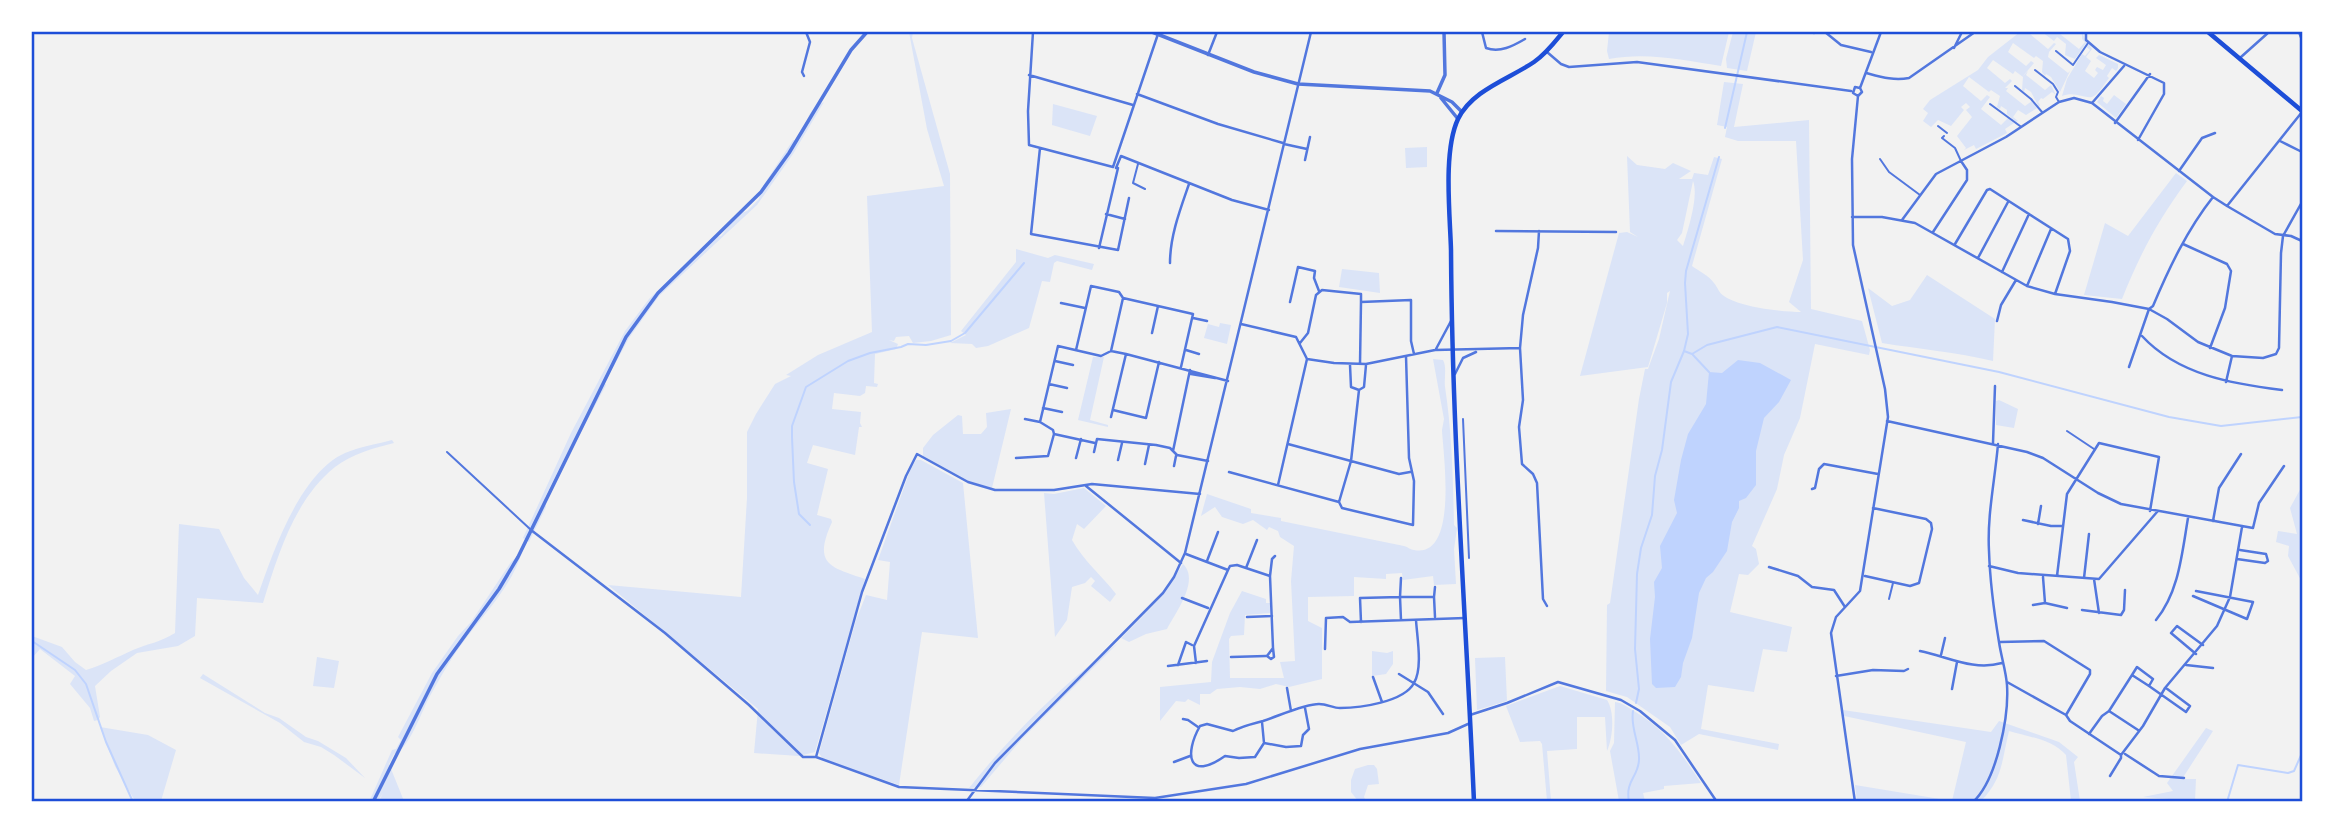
<svg xmlns="http://www.w3.org/2000/svg" width="2334" height="833" font-family="'Exo 2',sans-serif">
<rect width="100%" height="100%" fill="#f2f2f2"/>
<!-- green -->
<path fill="#dbe4f7" fill-rule="evenodd" d="M909,32H913L912,38L950,174L951,335L931,341L913,343L909,336L896,337L894,341L889,340L898,344L896,349L875,354L874,383L878,384L877,387L866,386L865,393L860,396L834,393L832,409L861,412L860,423L862,427H859L855,455L813,445L807,463L828,469L817,515L831,519L832,522C813,564 829,567 865,579L815,752L799,756L754,753L758,709L608,585L741,597L747,498V432L756,414L775,384L791,376L786,375L818,355L872,332L867,196L944,186L927,129Z
M1609,32H1729L1721,66C1683,60 1647,52 1609,59L1607,51Z
M1733,32H1756L1747,71L1727,68L1726,59Z
M2020,32H2031L2030,34L2048,49L2054,43L2056,44L2049,52L2048,57L2068,73L2070,71L2060,92L2051,77L2046,74L2045,76L2042,72L2043,61L2036,56L2034,58L2013,43L2008,52L2026,66L2031,61L2034,63L2023,76L2028,71L2026,75L2045,90L2051,85L2056,95L2052,92L2043,99L2041,98L2038,102L2040,105L2039,107L2031,92L2025,88L2024,92L2022,90L2023,77L2015,71L2013,74L1993,60L1987,68L2005,83L2010,79L2012,81L2005,88H2008L2006,91L2025,106L2032,101L2037,108L2026,115L2018,110L2013,117L2018,121L2016,122L2007,114V110L2001,106L2000,109L1997,107L2000,96L1991,90L1989,92L1969,77L1963,86L1981,101L1987,95L1990,97L1981,109L2001,125L2008,118L2014,123L2005,129L2007,133L1976,149L1974,145L1964,150L1966,148L1957,136L1972,117L1966,110L1970,107L1966,103L1961,107L1964,110L1951,126L1938,120L1931,127L1923,121L1928,113L1923,109L1930,100L1978,70L1988,57Z
M2042,32H2061L2060,34L2079,49L2085,42L2082,39V33L2087,42L2075,59L2065,55L2066,44L2057,37L2054,41Z
M2089,44L2092,49L2086,57L2091,61L2085,71L2094,78L2098,73L2095,70L2097,67L2103,70L2106,65L2096,58L2099,55L2118,64V68L2116,71L2112,68L2107,76L2109,78C2105,83 2098,95 2092,97C2085,99 2075,91 2062,96L2067,79L2082,54L2085,56L2090,50L2085,46Z
M1724,82L1743,84L1734,127L1809,120L1811,309L1862,321L1870,350L1869,355L1815,344L1800,418L1784,455L1777,489L1752,546L1756,549L1759,564L1748,575L1739,574L1730,612L1792,627L1787,652L1763,649L1754,692L1708,685L1701,729L1779,744L1778,750L1699,734L1681,745L1670,727L1627,697L1606,691L1607,605L1610,603L1639,399L1645,369H1648L1659,339L1670,291L1667,293V303L1648,367L1580,376L1619,233L1627,232L1638,237L1630,232L1627,156L1637,165L1665,169L1673,163L1691,171L1679,179H1692L1694,173L1708,175L1714,157L1722,159L1692,266C1699,271 1709,276 1714,283C1718,288 1719,293 1724,296C1739,307 1782,312 1801,312L1789,302L1803,260L1796,141H1738L1725,137L1727,127L1717,125ZM1693,181C1699,196 1688,230 1683,246L1677,240L1682,233Z
M2114,95L2126,104L2116,118L2097,102L2101,96L2104,98L2103,101L2107,104Z
M824,102L793,154L757,205L659,296L629,338L614,366L603,381L606,385L578,438L571,446L545,497L546,507L529,542L523,538L571,433L625,331L649,299L713,237L721,236L738,214L747,211L759,199L761,189L793,140H799C810,123 803,112 824,102Z
M1053,104L1097,116L1090,136L1052,125Z
M1427,147V167L1406,168L1405,148Z
M2176,173L2187,181C2158,220 2140,254 2122,299L2084,295L2105,223L2128,236Z
M1016,249L1048,258L1055,255L1094,264L1092,270L1057,261L1054,263L1050,282L1042,281L1029,328L988,346L976,348L972,344L950,343L966,335L961,331L1016,262Z
M1342,269L1379,273L1380,293L1339,287Z
M1927,275L1995,319L1993,361C1956,352 1919,349 1882,343L1868,288L1892,306L1910,300Z
M1220,323L1231,325L1227,344L1204,338L1208,324L1219,327Z
M1093,357H1104L1090,420L1108,425V427L1078,420Z
M1433,359L1443,360C1447,367 1444,378 1445,387C1452,432 1453,479 1454,525L1457,528L1454,549L1456,584L1434,585L1433,576L1403,580L1402,573L1386,574V579L1354,577V596L1308,597V621L1322,628V679L1289,687L1276,684L1260,689L1240,687L1217,689L1210,694H1200V705L1188,699L1185,702L1176,701L1160,721V687L1211,682L1212,662L1230,613L1242,591L1266,599V603H1270V613L1245,615L1244,635L1231,636L1229,639L1230,678H1284L1280,662L1295,661L1291,581L1294,546L1280,537L1278,531L1269,527L1267,530L1253,520L1243,524L1222,517L1215,507L1201,516L1207,494L1251,509V513L1281,518V521L1404,546C1408,547 1411,550 1414,550C1459,559 1443,452 1442,430L1444,419Z
M1999,400L2018,409L2014,428L1996,425V401Z
M1011,409L992,488L965,480L923,457V448L933,435L958,415L962,416L963,434H981L987,427L986,413Z
M392,440L394,443C374,448 352,454 335,467C294,500 278,555 263,603L197,598L195,636L178,646L137,653L111,671L95,686L100,717L98,720L94,721L90,708L70,684L75,676L40,649L32,658V636L62,647L75,662L86,670C103,665 117,657 133,650C147,644 161,642 175,633L179,524L219,529L244,578L258,595C273,552 300,473 345,453C359,447 377,444 392,440Z
M916,460H921L963,483L978,638L922,632L899,785L823,759L819,753L856,620L866,595L887,600L890,562L878,560L911,468Z
M2302,486V582L2288,556L2289,546L2276,542L2278,531L2297,534L2290,508Z
M1084,488L1106,506L1084,529L1077,524L1072,540C1083,560 1102,576 1116,594L1110,602L1091,586L1095,581L1091,577L1085,583L1072,587L1067,620L1055,637L1044,493L1054,494Z
M522,552C512,585 487,611 467,637C453,655 441,676 430,696C422,710 409,750 394,754L389,764L404,801H379L383,793L378,801L369,802L392,750L396,749L401,740L398,737L432,673L458,636L471,622L511,562Z
M1183,564C1200,580 1176,612 1167,629L1146,634L1129,642L1121,638L1164,594Z
M1118,643L1021,740L981,787L969,788C1012,734 1063,684 1118,643Z
M1372,651L1387,653L1393,651V664L1386,674L1372,676Z
M317,657L339,661L334,688L313,686Z
M1505,657L1507,701L1477,710L1475,658Z
M203,674L265,713L279,718L306,737L318,741L346,758L365,778L334,755L321,747L304,742L280,723L200,678Z
M1560,686L1607,700C1615,712 1613,738 1607,751L1605,717H1577V749L1547,751L1551,801H1547L1542,744L1540,741L1520,742L1506,706Z
M1615,702C1623,703 1627,707 1634,711C1665,729 1682,754 1701,783L1664,786V789L1643,793L1645,801H1619L1610,751L1614,743Z
M1843,710L1991,732L1999,721L2059,742L2078,757L2074,762L2080,801H2071L2066,755C2052,739 2028,737 2009,731C2002,759 2003,779 1981,801H1857L1855,785L1952,801L1966,742L1844,716Z
M100,727L148,735L176,750L161,801H135L115,766Z
M2206,728L2213,731L2182,779H2196L2195,801L2143,797L2173,791L2167,783Z
M1368,765H1374L1377,769L1379,784L1368,785L1364,797L1366,801H1358L1351,792V780L1355,769Z"/>
<!-- water -->
<path fill="#bfd3fe" d="M1738,360L1760,363L1791,380L1779,402L1764,418L1756,451V485L1746,498L1739,501V508L1732,522L1727,551L1713,572L1706,578L1699,593L1692,638L1683,663L1681,677L1675,687L1656,688L1652,684L1650,639L1655,597L1654,582L1662,568L1660,546L1677,513L1674,500L1681,460L1688,434L1706,404L1709,372L1722,373Z"/>
<g fill="none" stroke-linecap="round" stroke-linejoin="round">
<!-- stream -->
<path stroke="#bfd3fe" stroke-width="2" d="M1725,128L1747,32
M1684,351L1692,354L1707,345L1777,327L1999,372L2169,417L2221,426L2302,417
M1693,355L1709,372
M810,525L799,514L794,482L792,437V426L806,387L848,361L870,353L901,347L908,344L926,345L951,341L965,333L1024,263
M32,641L75,670L86,684L106,742L133,802
M1636,703L1639,689L1635,649L1637,574L1641,548L1652,515L1655,476L1662,450L1671,382L1684,351L1688,334L1685,283L1686,271L1719,157
M1629,802C1625,780 1638,778 1639,760C1640,743 1630,728 1633,711
M2227,802L2238,765L2288,773L2294,771L2302,753"/>
<!-- service -->
<path stroke="#5277de" stroke-width="2" d="M2056,51L2073,65L2088,43
M2035,70L2053,84L2058,92L2056,97L2059,102
M2015,86L2031,99L2042,112
M1990,104L2020,126
M1938,126L1947,133
M1944,136L1942,138L1955,148L1961,161
M1880,159L1889,172L1920,195
M1138,164L1133,183L1145,189
M1463,419L1469,558
M2067,431L2094,449
M447,452L530,529
M1889,599L1893,583"/>
<!-- minor -->
<path stroke="#5277de" stroke-width="2.5" d="M1033,32L1028,111L1029,145L1113,167
M1482,32L1486,48C1500,53 1513,46 1525,39
M1825,32L1841,45L1871,52
M2086,32V40L2100,52L2164,83V94L2138,140
M2299,32L2302,40
M1814,33L1816,32
M1954,48L1962,32
M1547,52L1561,64L1569,67L1637,62L1851,91
M1208,55L1217,32
M2241,57L2269,32
M1866,73C1881,77 1894,81 1909,78L1975,32
M1029,75L1133,105
M804,76L802,72L810,42L806,32
M1860,88L1881,32
M1137,94L1218,124L1283,143
M2092,103L2124,66
M2115,123L2150,74
M2280,141L2302,152
M1284,144L1307,149
M1040,148L1031,234L1118,250L1129,198
M1121,156L1232,200L1269,210
M1305,160L1310,137
M1113,167L1158,34
M1116,168L1121,156
M2179,171L2202,138L2215,133
M2227,206L2275,234L2291,236L2302,241
M1106,214L1125,219
M1852,217H1882L1915,223L2027,286L2055,294L2112,302L2149,309L2167,319L2198,342L2232,356L2263,358L2276,354L2279,348L2281,253L2283,236L2302,202
M1902,220L1936,174L2006,137L2059,102L2074,98L2092,103L2213,197
M1496,231L1616,232
M1539,231L1538,248L1523,315L1520,348L1523,400L1519,427L1522,464L1533,474L1537,483L1543,599L1547,606
M1933,232L1967,180V170L1961,161
M1955,244L1987,190L1990,189L2068,239L2070,251L2055,294
M2183,244L2227,264L2231,271L2225,308L2210,348
M1099,248L1118,168
M1978,258L2008,202
M1170,263C1170,236 1180,210 1189,184
M2002,272L2029,214
M2027,286L2051,229
M1290,302L1298,267L1315,271L1314,278L1319,291
M1061,303L1085,308
M1193,318L1207,321
M1997,321L2001,305L2016,280
M1241,324L1296,337L1307,359L1334,363L1366,364L1435,350L1520,348
M1152,333L1158,306
M2142,336C2178,375 2233,384 2282,390
M1300,343L1308,333L1316,295L1322,290L1361,294V302L1411,300V341L1414,354
M1436,349L1451,321
M1076,350L1091,286L1119,292L1123,298L1193,314L1181,367
M1186,350L1199,354
M1111,351L1123,298
M1055,361L1073,365
M1360,364L1361,302
M1350,365L1351,387L1359,390L1364,387L1366,365
M2129,367L2149,309L2153,306C2169,268 2187,230 2213,197L2227,206L2302,112
M1191,374L1215,378
M1455,374L1463,358L1476,352
M2226,382L2232,356
M1049,384L1067,388
M1043,408L1062,412
M1113,410L1146,418L1159,362
M1111,417L1126,354
M1025,419L1040,422
M1887,421L2027,452L2043,458L2098,493L2121,504L2253,528L2259,503L2284,466
M1054,434L1053,430L1040,422L1058,346L1101,356L1111,351L1126,354L1228,381
M1054,434L1095,443
M1993,443L1995,386
M1288,444L1399,474L1410,472
M1173,451L1190,370
M1094,452L1097,439L1156,445L1170,448L1177,455L1208,461
M1016,458L1048,456L1054,434
M1076,458L1081,439
M1118,460L1122,443
M1145,464L1149,445
M1174,466L1176,456
M1229,472L1339,502L1342,508L1413,525L1414,481L1409,458L1406,356
M1278,485L1307,359
M1086,486L1181,563
M1812,489L1815,488L1819,469L1824,464L1878,474
M1339,502L1351,461L1359,390
M2023,520L2051,526H2063
M2213,521L2219,488L2241,454
M2038,524L2041,506
M531,530L665,633L749,705L803,757H816L899,787L1155,798L1246,784L1360,749L1448,733L1468,724
M1186,554L1228,570L1230,566L1237,565L1270,576L1273,648L1267,656L1271,659L1274,657L1273,648
M2237,559L2265,563L2268,561L2266,554L2240,550
M1207,561L1218,532
M1989,566L2018,573L2099,579L2157,512
M1769,567L1798,576L1812,587L1834,590L1845,607
M1246,568L1257,540
M1270,576L1272,559L1275,556
M1865,576L1910,586L1919,583L1932,529L1931,523L1926,519L1873,508
M2057,576L2067,494L2099,443L2159,457L2150,511
M2043,577L2045,603L2067,608
M2084,578L2089,534
M2094,579L2099,613
M2193,596L2247,619L2253,602L2196,591
M1434,597L1435,587
M1182,598L1208,608
M2033,605L2045,603
M2082,610L2121,615L2124,610L2125,590
M1247,617L1272,616
M1401,620L1400,597H1434L1435,617
M2156,620C2179,592 2182,553 2188,518
M1361,622L1360,598L1400,597L1401,578
M2000,642L2044,641L2090,670V674L2066,715
M1325,649L1326,618L1343,617L1350,622L1465,618
M1920,651C1949,657 1973,671 2002,663
M2196,654L2171,633L2177,626L2203,645
M1941,655L1945,638
M1231,657L1266,656
M1196,663L1194,646L1228,570
M1178,665L1186,642L1192,645
M2186,665L2213,668
M1168,666L1207,661
M1399,674L1428,692L1443,714
M1836,676L1873,670L1904,671L1908,669
M1373,677L1382,702
M2007,682L2066,715L2070,721L2121,755
M2149,686L2132,675L2137,667L2153,679L2149,686L2186,712L2190,706L2166,688
M1287,688L1291,711
M1952,689L1957,662
M1305,708L1309,729L1303,735L1301,746L1286,747L1264,743L1255,757L1239,758L1225,756C1188,782 1184,754 1200,726L1207,724L1233,731C1245,725 1252,724 1263,721C1279,716 1304,704 1319,704C1327,704 1333,708 1340,708C1360,708 1404,702 1414,683C1423,668 1417,637 1416,620
M2109,711L2132,675
M1470,715L1507,703L1558,682L1621,700L1640,711L1675,740L1717,802
M1183,719L1188,720L1198,727
M1262,722L1264,743
M2089,734L2102,716L2109,711L2138,730
M2125,754L2159,776L2184,778
M816,757L862,592L906,476L917,454L968,482L995,490H1054L1092,484L1200,494
M1174,762L1190,756
M2110,776L2121,758V755L2143,726L2165,688L2217,626L2230,597L2242,527
M966,802L995,763L1163,593L1174,577L1185,553L1311,32
M1855,802L1831,633L1836,617L1860,591L1888,417L1885,389L1853,245L1852,159L1858,96L1862,92L1860,88L1855,87L1853,93L1858,96
M1973,802C1997,780 2009,716 2007,685C2006,671 2001,656 1999,642C1994,612 1990,582 1989,551C1987,515 1995,480 1998,444"/>
<!-- tertiary -->
<path stroke="#5277de" stroke-width="3.5" d="M1152,32L1254,72L1298,84L1430,91L1452,102L1462,112
M1437,93L1445,75L1444,32
M1441,98L1458,119
M373,802L437,674L499,589L518,557L626,337L658,293L761,192L789,153L851,50L867,32"/>
<!-- primary -->
<path stroke="#1d4ed8" stroke-width="4.5" d="M2208,32L2302,111
M1474,802C1466,618 1452,434 1451,250C1450,214 1443,151 1458,119C1472,90 1509,79 1534,62C1546,54 1554,43 1563,32"/>
</g>
<!-- border -->
<rect width="2334" height="833" fill="none" stroke="#ffffff" stroke-width="66"/>
<rect x="33" y="33" width="2268" height="767" fill="none" stroke="#1d4ed8" stroke-width="2.5"/>
</svg>
